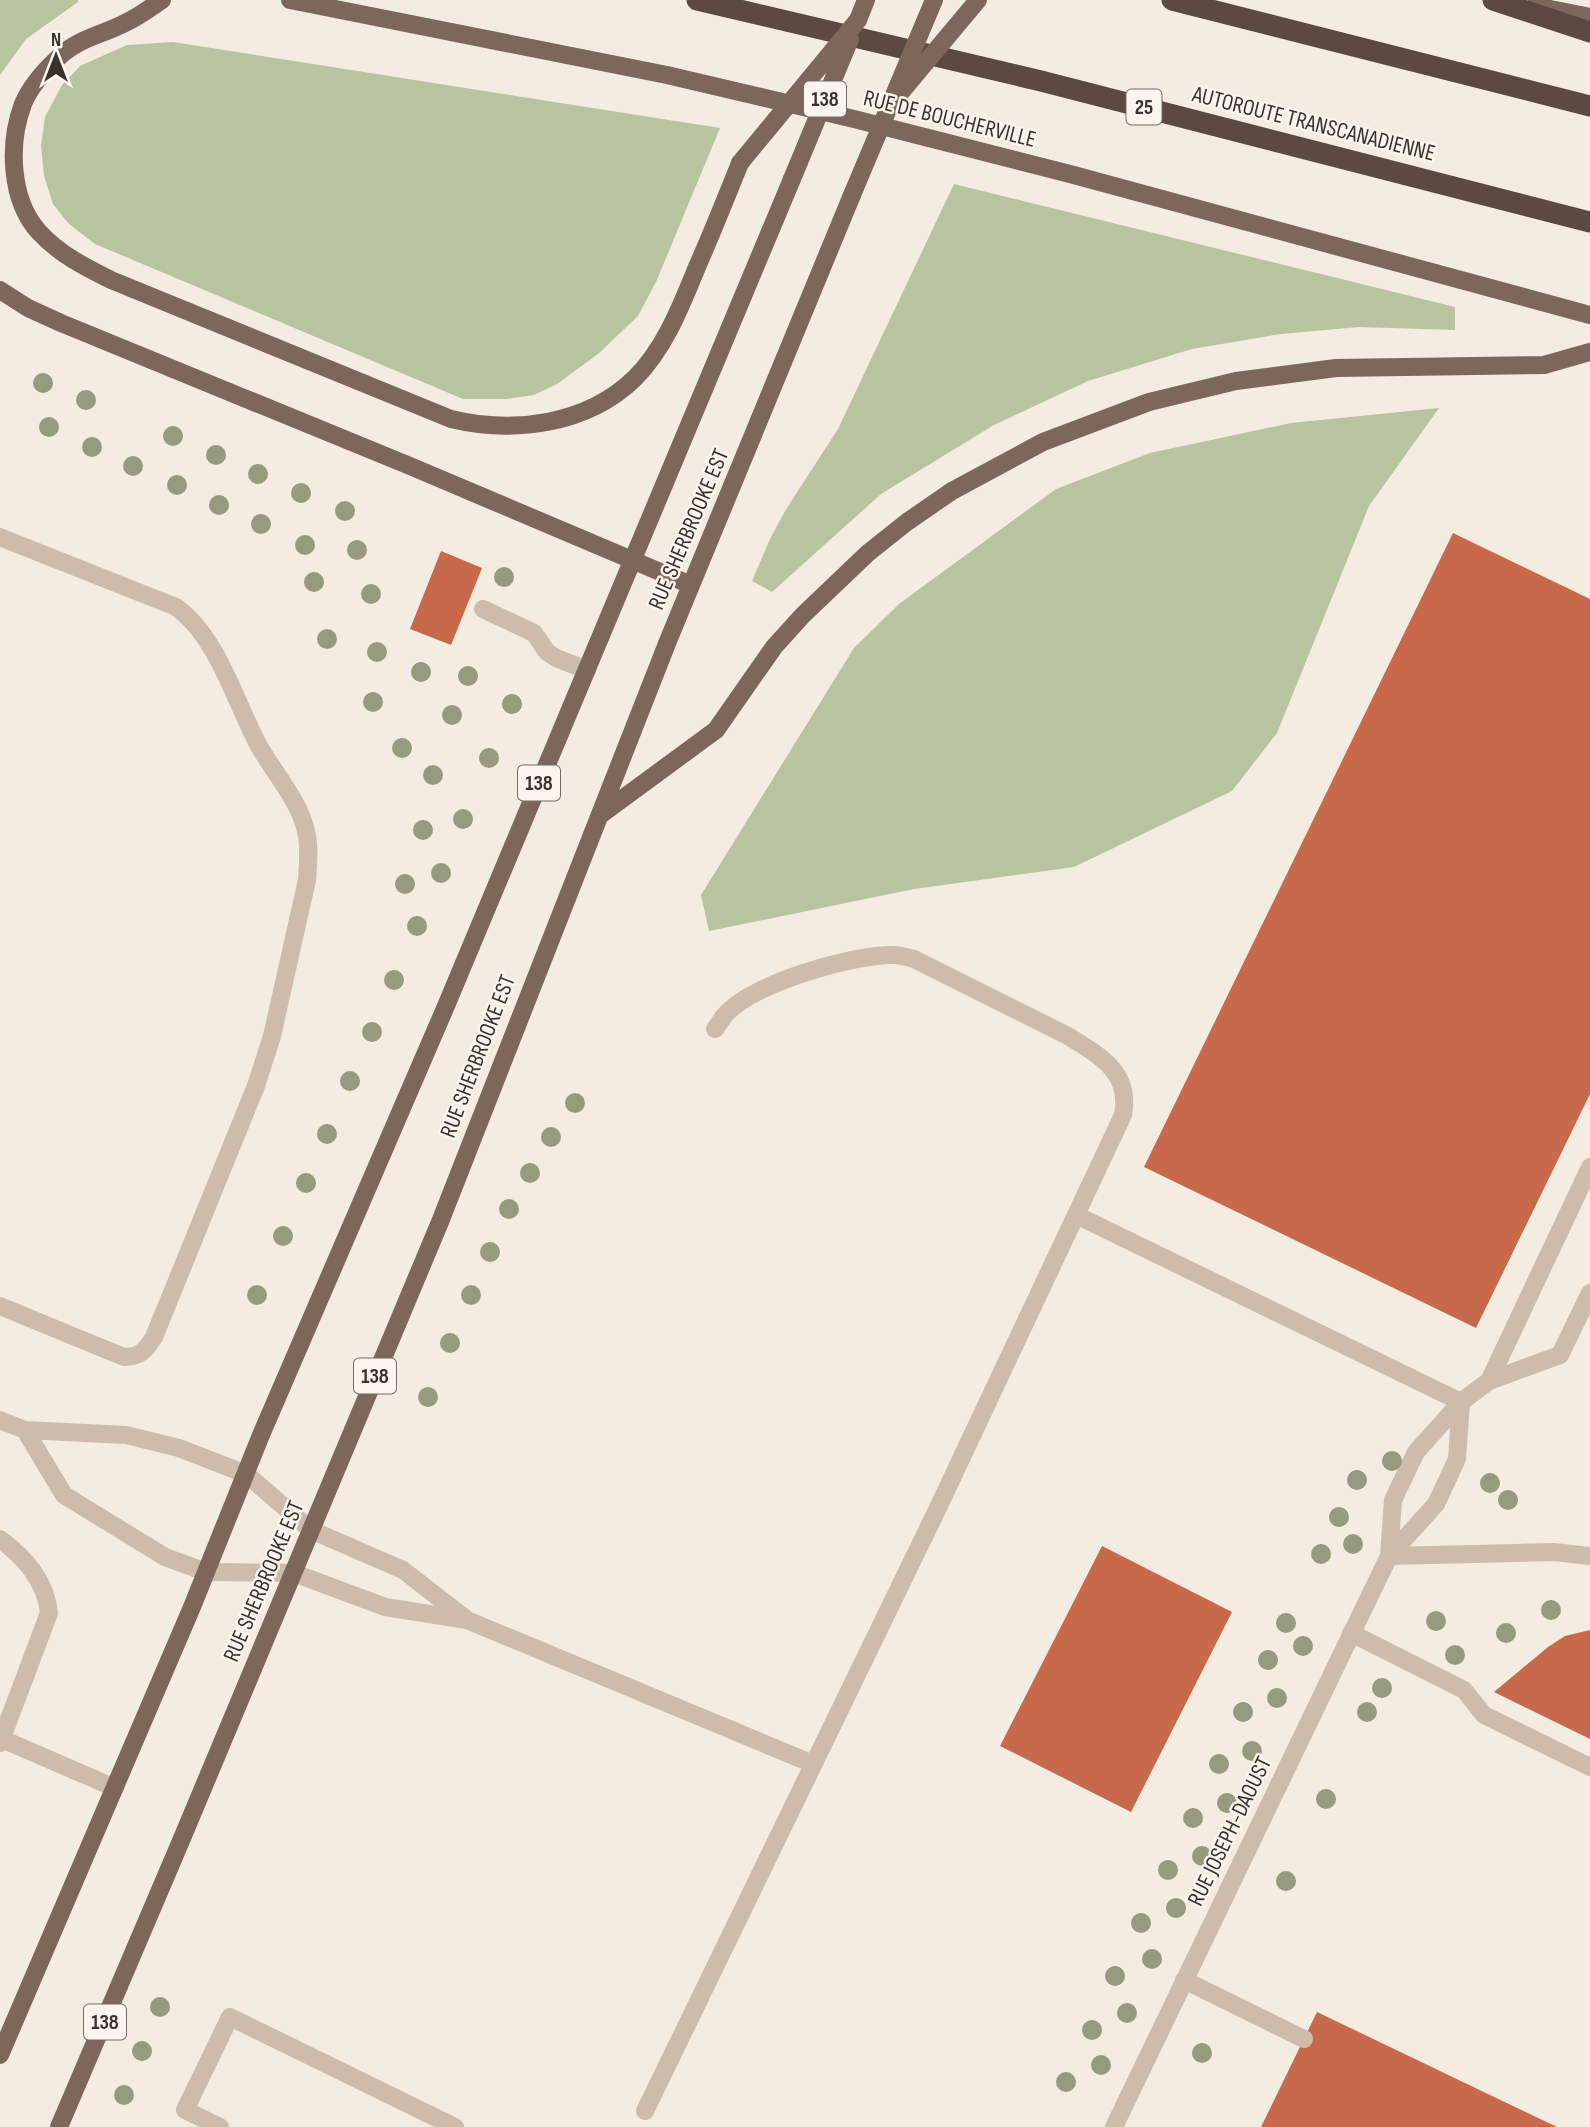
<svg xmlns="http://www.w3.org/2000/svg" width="1590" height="2127" font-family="'Sofia Sans Condensed',sans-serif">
<rect width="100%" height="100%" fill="#f4ebe1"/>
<!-- green -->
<path fill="#b8c4a0" d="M0,0H78V2L26,39L0,75Z
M173,42L720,128L656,282L638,316L598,354L557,384L534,395L506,399H463L95,244L69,224L53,204L44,176L41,145L45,117L62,85L80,66L127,45Z
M954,184L1455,307V330L1359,327L1281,334L1192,349L1088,381L994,425L881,494L772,592L752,581L770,539L785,511L838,429Z
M1439,408L1369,506L1277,733L1232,791L1074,867L914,889L709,931L701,895L854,648L899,604L1056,489L1150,453L1291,423Z"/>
<!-- building -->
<path fill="#c8694b" d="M1453,533L1590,599V1094L1476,1328L1144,1167Z
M441,551L482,568L451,645L410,629Z
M1102,1546L1232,1612L1131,1812L1000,1746Z
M1590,1630V1739L1494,1692L1548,1647L1565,1636Z
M1317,2012L1557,2127H1261Z"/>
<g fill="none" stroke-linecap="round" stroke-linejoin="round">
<!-- minor -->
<path stroke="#cdbbac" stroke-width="18" d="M0,537L176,607C218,637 235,702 259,746C274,773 299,800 306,831C310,847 308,864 307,880L272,1036L256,1086L154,1337C146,1350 140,1357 124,1357L0,1306
M483,609L534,633L547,652L556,658L587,670
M1076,1215L1461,1402
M1489,1381L1560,1355L1590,1293
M0,1420L25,1430L126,1435L179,1448L246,1474L311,1530L403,1570L465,1618
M25,1430L64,1495L165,1557L206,1572L294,1573L385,1607L467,1620L813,1764
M0,1539C25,1558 46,1581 49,1613L0,1743
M1389,1556L1393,1500L1416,1452L1461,1402L1489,1381L1590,1167
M1389,1556L1554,1552L1590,1556
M1351,1633L1464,1690L1484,1715L1590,1767
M2,1739L115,1788
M1184,1980L1304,2039
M645,2111L937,1510L1123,1115C1131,1072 1100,1056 1068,1036L914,959C907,957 900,955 893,955C850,955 753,983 724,1016C721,1020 718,1025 715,1029
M220,2127L185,2110L230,2017L455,2127
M1114,2127L1389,1556L1436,1504L1457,1459L1461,1402"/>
<!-- major -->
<path stroke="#7d675c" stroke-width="18" d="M162,0C150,8 138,17 125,23C102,35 79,38 59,57C45,70 30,87 23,104C8,144 10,200 39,232C59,254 85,267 111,280L451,419C513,434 587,425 635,378C665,348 681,306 697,267C712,233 726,198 740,163
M290,0L667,75L854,119L1070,174L1590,315
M1535,6L1590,17
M858,20L866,0
M0,290L28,308L61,323L410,466L691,585
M599,816L716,730L774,647L803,615L868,553L907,522L952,491L1043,442L1149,402L1236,381L1336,368L1544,365L1590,352
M0,2055L192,1607L261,1435L446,1006L792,179
M59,2127L183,1836L440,1222L668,641L852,195"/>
<!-- highway -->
<path stroke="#5c4a42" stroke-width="21" d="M697,0L1041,81L1590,222
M1172,0L1590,106
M1493,0L1590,32"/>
<!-- major-bridge -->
<path stroke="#7d675c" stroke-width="18" d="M901,92L978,0
M740,163L858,20
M792,179L850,39
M852,195L934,0"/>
</g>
<!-- trees -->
<g fill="#969b7f">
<circle cx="43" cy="383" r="10"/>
<circle cx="86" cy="400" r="10"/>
<circle cx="49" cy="427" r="10"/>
<circle cx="173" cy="436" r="10"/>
<circle cx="92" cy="447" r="10"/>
<circle cx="216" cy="455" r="10"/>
<circle cx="133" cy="466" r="10"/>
<circle cx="258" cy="474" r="10"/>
<circle cx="177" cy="485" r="10"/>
<circle cx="301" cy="493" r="10"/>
<circle cx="219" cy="505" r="10"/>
<circle cx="345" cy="511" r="10"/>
<circle cx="261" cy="524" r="10"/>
<circle cx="305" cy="545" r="10"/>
<circle cx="357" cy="550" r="10"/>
<circle cx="504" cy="577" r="10"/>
<circle cx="314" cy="582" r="10"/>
<circle cx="371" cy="594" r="10"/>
<circle cx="327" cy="639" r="10"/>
<circle cx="377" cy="652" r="10"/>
<circle cx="421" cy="672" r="10"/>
<circle cx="468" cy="676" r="10"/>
<circle cx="373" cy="702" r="10"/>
<circle cx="512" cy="704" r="10"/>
<circle cx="452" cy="715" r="10"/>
<circle cx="402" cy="748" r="10"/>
<circle cx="489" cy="758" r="10"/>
<circle cx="433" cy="775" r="10"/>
<circle cx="463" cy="819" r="10"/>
<circle cx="423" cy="830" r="10"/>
<circle cx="441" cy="873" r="10"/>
<circle cx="405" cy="884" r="10"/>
<circle cx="417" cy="926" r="10"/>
<circle cx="394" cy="980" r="10"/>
<circle cx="372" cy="1032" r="10"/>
<circle cx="350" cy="1081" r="10"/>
<circle cx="575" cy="1103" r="10"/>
<circle cx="327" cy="1134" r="10"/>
<circle cx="551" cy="1137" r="10"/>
<circle cx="530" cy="1173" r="10"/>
<circle cx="306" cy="1183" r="10"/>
<circle cx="509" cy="1209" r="10"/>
<circle cx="283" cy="1236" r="10"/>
<circle cx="490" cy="1252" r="10"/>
<circle cx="257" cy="1295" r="10"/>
<circle cx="471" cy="1295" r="10"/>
<circle cx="450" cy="1343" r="10"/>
<circle cx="428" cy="1397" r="10"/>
<circle cx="1392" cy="1461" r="10"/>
<circle cx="1357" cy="1480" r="10"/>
<circle cx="1490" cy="1483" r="10"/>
<circle cx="1508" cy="1500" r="10"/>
<circle cx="1339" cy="1517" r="10"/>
<circle cx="1353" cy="1544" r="10"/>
<circle cx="1321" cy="1554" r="10"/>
<circle cx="1551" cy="1610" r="10"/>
<circle cx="1436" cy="1621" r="10"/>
<circle cx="1286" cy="1623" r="10"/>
<circle cx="1506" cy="1633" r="10"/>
<circle cx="1303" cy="1646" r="10"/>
<circle cx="1455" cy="1655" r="10"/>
<circle cx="1268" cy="1660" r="10"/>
<circle cx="1382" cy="1688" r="10"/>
<circle cx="1277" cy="1698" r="10"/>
<circle cx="1243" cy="1712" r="10"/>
<circle cx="1367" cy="1712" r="10"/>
<circle cx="1252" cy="1751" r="10"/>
<circle cx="1219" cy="1764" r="10"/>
<circle cx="1326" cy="1799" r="10"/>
<circle cx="1227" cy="1803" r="10"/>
<circle cx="1193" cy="1818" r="10"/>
<circle cx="1202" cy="1856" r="10"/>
<circle cx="1168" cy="1870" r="10"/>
<circle cx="1286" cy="1881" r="10"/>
<circle cx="1176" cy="1908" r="10"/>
<circle cx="1141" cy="1923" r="10"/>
<circle cx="1152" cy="1959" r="10"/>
<circle cx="1115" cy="1976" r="10"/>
<circle cx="160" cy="2007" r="10"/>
<circle cx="1127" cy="2013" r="10"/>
<circle cx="1092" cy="2030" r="10"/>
<circle cx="142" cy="2051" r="10"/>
<circle cx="1202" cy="2053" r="10"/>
<circle cx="1101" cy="2065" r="10"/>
<circle cx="1066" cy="2082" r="10"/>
<circle cx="124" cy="2095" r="10"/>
</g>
<g text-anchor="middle" stroke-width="5" stroke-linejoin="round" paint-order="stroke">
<!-- shield labels -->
<g fill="#fbf5ee" stroke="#756b66" stroke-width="2">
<rect x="804" y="81.5" width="42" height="35" rx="5"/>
<rect x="1126.5" y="89.5" width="35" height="35" rx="5"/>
<rect x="518" y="765.5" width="42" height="35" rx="5"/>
<rect x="354" y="1358.5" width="42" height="35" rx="5"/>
<rect x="84" y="2004.5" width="42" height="35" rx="5"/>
</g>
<g font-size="21" font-weight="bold" fill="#3b302b">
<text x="825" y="106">138</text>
<text x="1144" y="114">25</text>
<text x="539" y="790">138</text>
<text x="375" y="1383">138</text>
<text x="105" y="2029">138</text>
</g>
<!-- street labels -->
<g font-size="23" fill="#3b302b" stroke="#fbf5ee">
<text transform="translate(950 118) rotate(14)" y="8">RUE DE BOUCHERVILLE</text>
<text transform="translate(1314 123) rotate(14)" y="8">AUTOROUTE TRANSCANADIENNE</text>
<text transform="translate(688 529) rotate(-67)" y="8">RUE SHERBROOKE EST</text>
<text transform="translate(477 1056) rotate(-69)" y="8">RUE SHERBROOKE EST</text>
<text transform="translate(263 1581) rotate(-67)" y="8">RUE SHERBROOKE EST</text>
<text transform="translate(1229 1831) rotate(-64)" y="8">RUE JOSEPH-DAOUST</text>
</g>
</g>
<!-- north arrow -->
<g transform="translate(56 56)" stroke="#fbf5ee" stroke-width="5" paint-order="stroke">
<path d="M0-5L12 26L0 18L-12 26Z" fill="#3b302b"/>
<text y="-10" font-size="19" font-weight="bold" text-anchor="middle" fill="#3b302b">N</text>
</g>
</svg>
